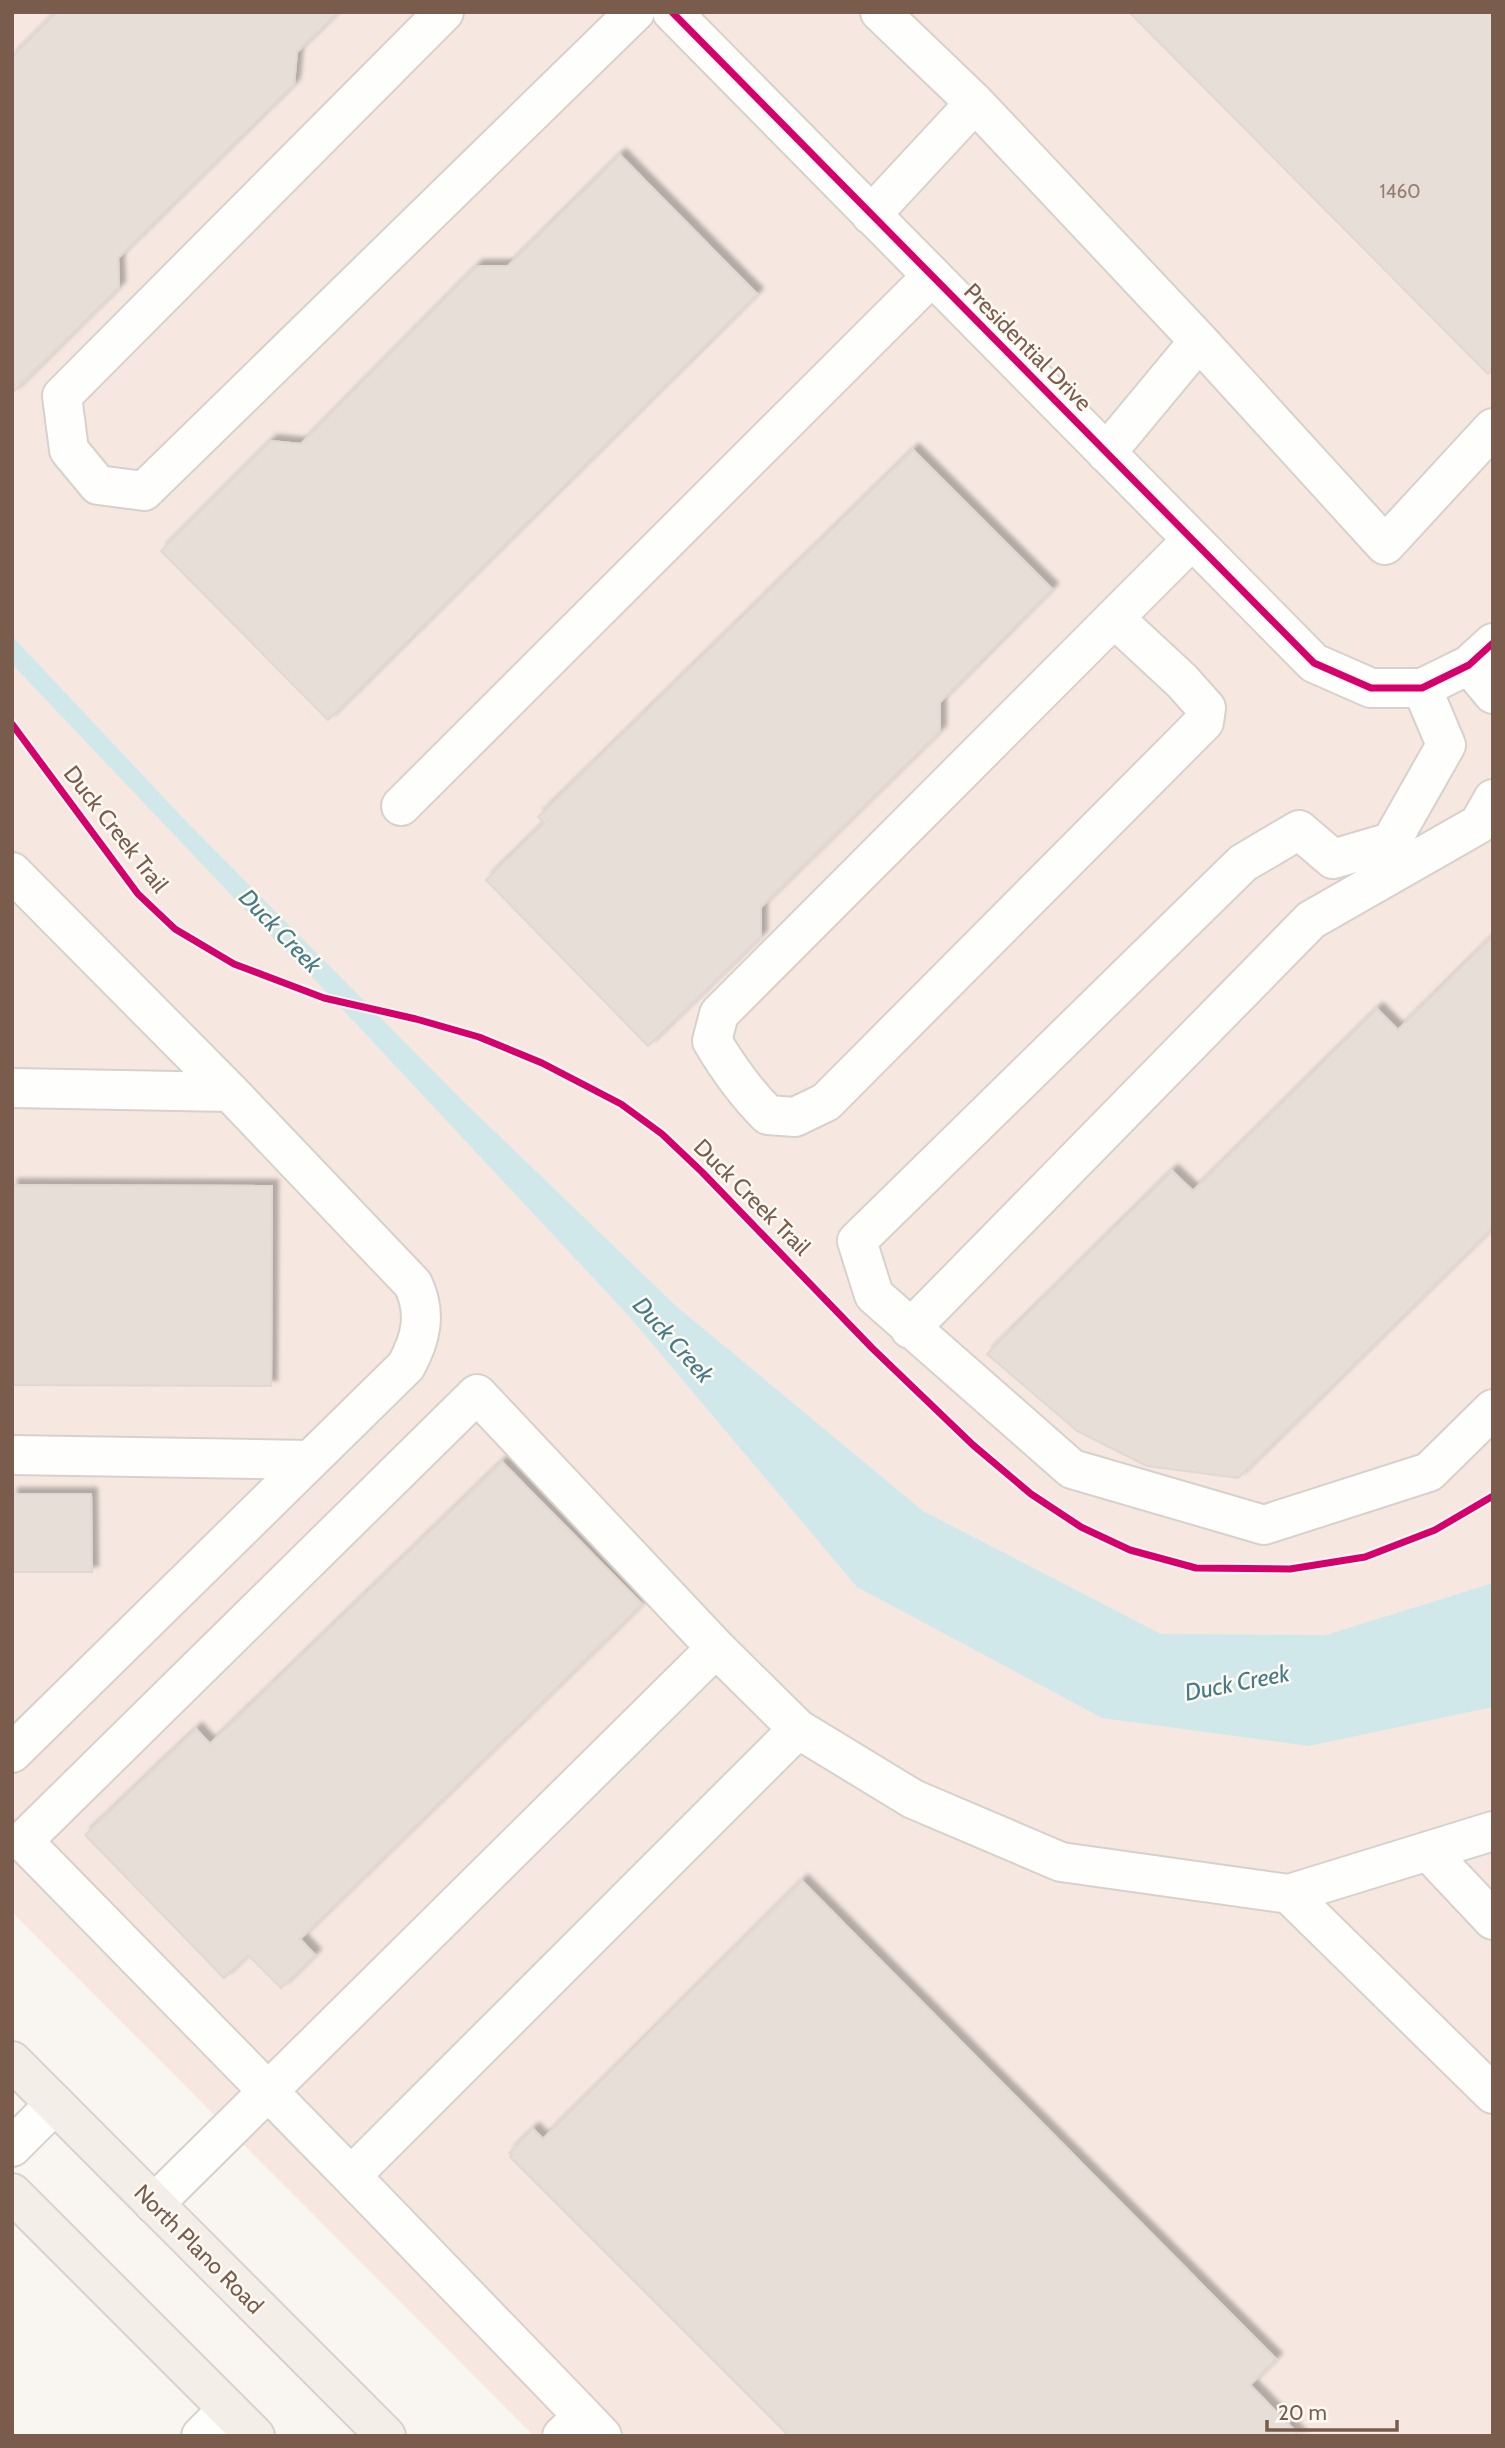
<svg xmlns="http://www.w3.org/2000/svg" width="1505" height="2448" font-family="Cabin,sans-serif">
<defs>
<filter id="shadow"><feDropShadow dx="6" dy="-6" stdDeviation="2" flood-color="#0004"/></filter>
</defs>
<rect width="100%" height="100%" fill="#f9f5f0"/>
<!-- commercial -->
<path fill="#f6e8e1" d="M12,12H1493V2436H534L12,1912Z"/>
<!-- water -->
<path fill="#d0e8ea" d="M12,636L182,817L465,1103L676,1306L923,1511L1161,1634L1326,1635L1493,1583V1707L1309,1746L1102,1718L857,1587L627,1314L319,984L254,919L12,664Z"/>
<!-- building -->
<path fill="#e6ded7" stroke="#e2d8d2" stroke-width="2" filter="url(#shadow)" d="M57,12H338L297,52L294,84L118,258L119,287L12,393V57Z
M1129,12H1493V369L1488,374Z
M620,155L757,294L328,720L161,551L271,441L301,444L477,266H508Z
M913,450L1052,589L940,702V731L761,907V936L648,1046L486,880L544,823L538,817Z
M1493,936V1227L1238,1478L1147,1466L1077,1431L987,1354L1172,1171L1193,1191L1377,1009L1398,1030Z
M12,1185L272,1186L271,1386L12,1385Z
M502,1462L642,1604L300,1939L315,1955L281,1988L248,1955L224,1978L85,1835L196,1729L210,1744Z
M12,1494H91L92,1572H12Z
M802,1881L1276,2359L1250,2385L1300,2436H784L786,2433L510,2157L512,2155L509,2153L533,2129L543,2139Z"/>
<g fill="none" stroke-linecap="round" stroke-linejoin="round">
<!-- minor casing -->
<g stroke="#d7d1cb" stroke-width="42">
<path id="minor" d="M444,12L62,396L69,450L98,485L144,491L635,12
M672,12L1314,663L1371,688H1422L1469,665L1493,643
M975,103L1199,341
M871,215L975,103L880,12
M1106,453L1199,341L1385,545L1493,428
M1114,618L1182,681L1206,708L1204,722L826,1102L795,1117L768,1115C746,1093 728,1068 712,1041L719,1014L1192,540
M1469,665L1493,694
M1422,688L1446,745L1391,842L1333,859L1299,830L1243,863L857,1241L874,1295L1072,1469L1264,1525L1429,1472L1493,1409
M401,806L932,276
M12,872L230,1092L413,1284C427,1313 421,1339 406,1366L12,1753
M12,1088L230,1092
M910,1329L1311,920L1479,824L1493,799
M12,1455L310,1460
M798,1729L913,1799L1061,1862L1289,1894L1493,1831
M1428,1851L1493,1920
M1289,1894L1493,2094
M12,2147L55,2104
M351,2176L583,2416
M154,2204L716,1648L798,1729L351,2176L23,1841L477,1394L716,1648
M201,2436L228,2409
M562,2436L583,2416L602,2436"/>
</g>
<!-- major casing -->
<g stroke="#dad1cc" stroke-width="42">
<path id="major" d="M12,2061L386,2436
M12,2193L255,2436"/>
</g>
<!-- minor -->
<use href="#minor" stroke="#fefefd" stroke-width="38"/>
<!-- major -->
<use href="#major" stroke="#f3eee8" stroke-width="38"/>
<!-- cycleway casing -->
<g stroke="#fffaf3" stroke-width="11">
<path id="cycleway" d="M672,12L1314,663L1371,688H1422L1469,665L1493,643
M12,724L138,894L175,929L234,964L324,998L416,1019L479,1037L542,1063L621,1104L662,1134L702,1172L872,1348L973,1445L1031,1494L1081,1527L1130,1550L1196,1568L1290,1569L1365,1557L1435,1530L1493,1496"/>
</g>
<!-- cycleway -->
<use href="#cycleway" stroke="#d6006c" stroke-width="7"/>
</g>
<g text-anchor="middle" stroke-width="5" stroke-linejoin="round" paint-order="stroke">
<!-- number labels -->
<g font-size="19" fill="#977e72">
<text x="1400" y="198">1460</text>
</g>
<!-- street labels -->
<g font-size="23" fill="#7a5c4d" stroke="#fffaf3">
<text transform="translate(1028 347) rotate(45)" y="8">Presidential Drive</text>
<text transform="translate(116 829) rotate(52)" y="8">Duck Creek Trail</text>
<text transform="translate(752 1197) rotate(45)" y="8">Duck Creek Trail</text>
<text transform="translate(199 2249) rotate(45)" y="8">North Plano Road</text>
</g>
<!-- water labels -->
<g font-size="24" font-style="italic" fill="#437c86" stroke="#fffaf3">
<text transform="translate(280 931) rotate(46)" y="8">Duck Creek</text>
<text transform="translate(673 1340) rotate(48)" y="8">Duck Creek</text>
<text transform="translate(1237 1683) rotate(-11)" y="8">Duck Creek</text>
</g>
</g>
<!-- border -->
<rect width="1505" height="2448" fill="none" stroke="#7a5c4d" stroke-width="28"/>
<!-- scale -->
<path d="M1267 2420v10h130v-10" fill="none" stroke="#7a5c4d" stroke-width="3.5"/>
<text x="1278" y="2420" font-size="21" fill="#7a5c4d" stroke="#fffaf3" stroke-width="5" paint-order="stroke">20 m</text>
</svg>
